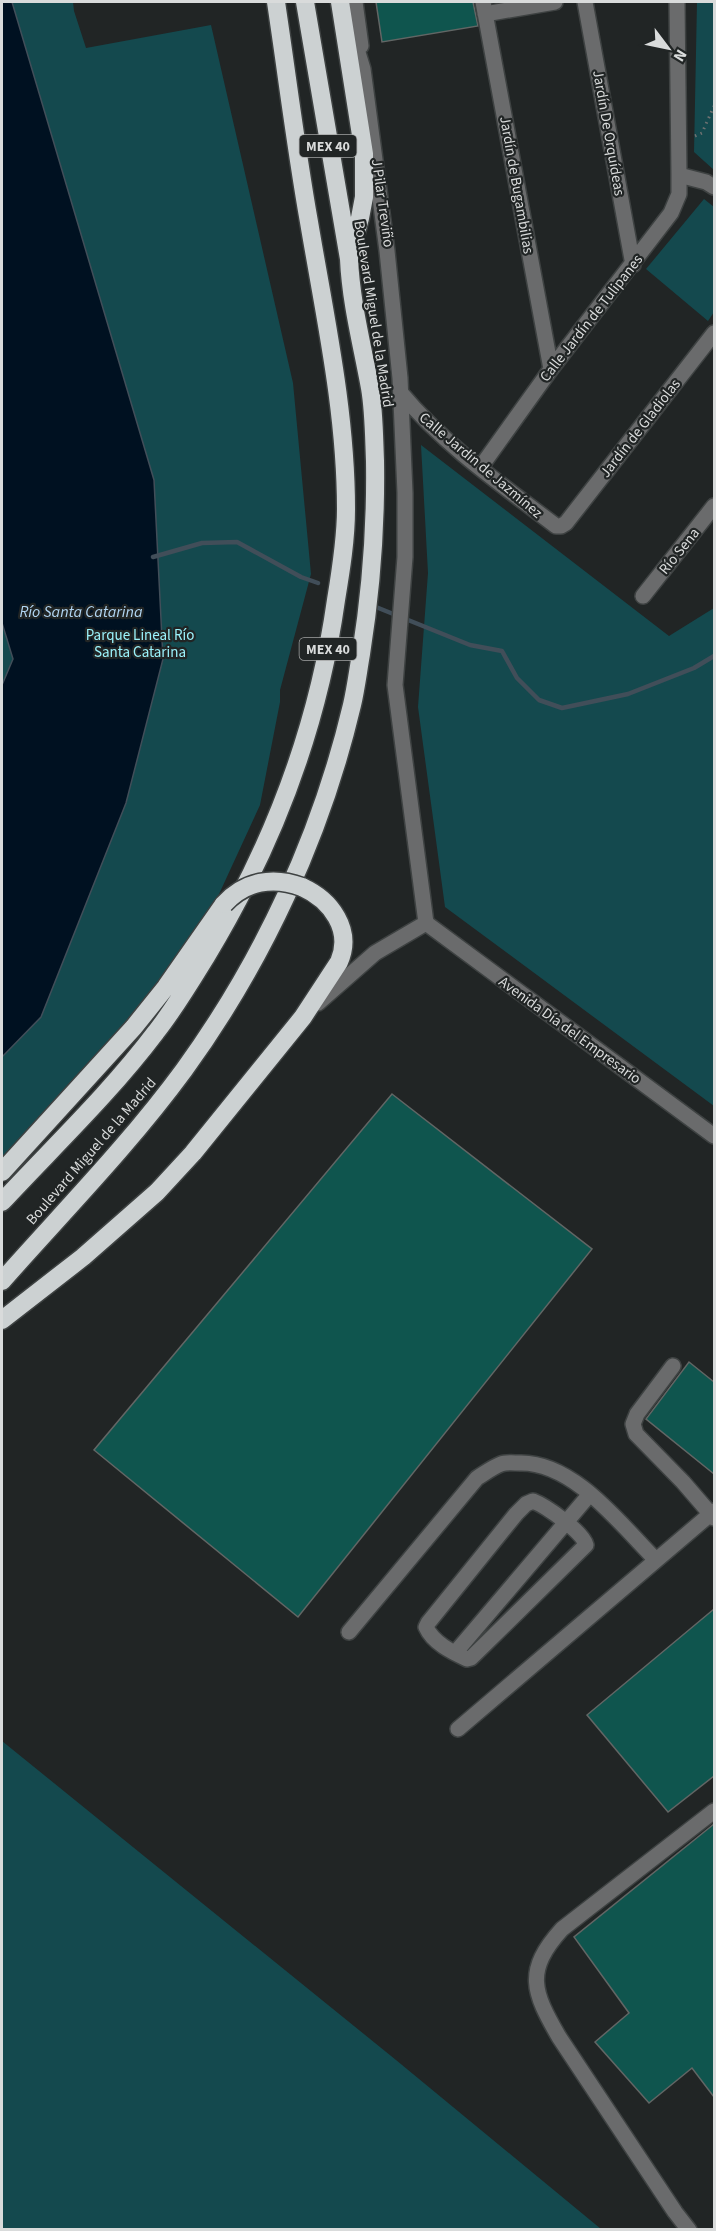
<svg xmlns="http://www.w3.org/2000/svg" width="716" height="2231" font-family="'Source Sans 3',sans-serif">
<rect width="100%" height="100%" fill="#212525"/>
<!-- green -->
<path fill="#14494e" d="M2,2H73L74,11L86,48L211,25L293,383L311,574L280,690V702L260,805L208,918L159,995L2,1171Z
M697,2H714V170L694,152Z
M704,199L714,207V312L708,321L646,269Z
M421,445L669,636L714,608V1106L445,907L418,707L428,573Z
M2,1741L396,2060L601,2229H2Z"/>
<!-- water -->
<path fill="#001121" stroke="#414e59" stroke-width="1.5" d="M2,2H12L154,480L163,659L126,803L41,1017L2,1057V685L13,659L2,623Z"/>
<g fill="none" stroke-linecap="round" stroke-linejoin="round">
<!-- stream -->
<path stroke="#414e59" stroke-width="4.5" d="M153,557L202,543L237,542L301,577L318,583
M371,605L470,645L502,651L517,678L539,700L562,708L628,694L694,668L714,656"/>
</g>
<!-- building -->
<path fill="#0f554e" stroke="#626665" stroke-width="1.5" d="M376,2H473L478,26L382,42Z
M392,1094L592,1249L298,1617L94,1450Z
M689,1362L714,1382V1474L646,1419Z
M714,1609V1776L668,1812L587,1715Z
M714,1824V2097L692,2068L649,2103L595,2042L629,2013L574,1937Z"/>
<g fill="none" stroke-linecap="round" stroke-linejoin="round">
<!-- minor casing -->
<g stroke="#3e4242" stroke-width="18">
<path id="minor" d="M355,2L361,46
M483,2L551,369
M585,2L633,265
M677,2L679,175
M485,14L555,2
M346,29L356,46L363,69L387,251L400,378L405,493V557L395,685L426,923
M401,393C444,445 502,485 556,526H561L566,523L714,333
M480,468L551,369L671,213L679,194V175L706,182L714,187
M643,596L714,506
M426,923L714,1136
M318,1003L375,953L426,923
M673,1366L637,1414L633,1424L636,1434L683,1482L714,1518
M533,1501C546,1506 583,1532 586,1545L471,1658L467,1659C452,1652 433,1643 426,1627L428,1623L516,1514L526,1504Z
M349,1632L477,1478C485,1473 493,1467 501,1464C506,1462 514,1463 520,1463C574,1462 621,1525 656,1560
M455,1653L590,1494
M458,1729L714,1511
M689,2230L675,2212L559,2037C533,1992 524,1971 562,1929L714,1811"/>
</g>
<!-- highway casing -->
<g stroke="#3e4242" stroke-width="21">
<path id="highway" d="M340,2L364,154V197L360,218L349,257
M2,1172L134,1027L166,987L224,904
M2,1202C54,1146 110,1093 156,1032C175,1008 191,981 207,955C274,844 318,728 336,600C341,570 346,539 346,509C346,412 325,317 309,222C296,149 287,75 276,2
M2,1281C63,1212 129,1145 184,1070C263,961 321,836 352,705C356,688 358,671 361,654C371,591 376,526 375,461C374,437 374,411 370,388C362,344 351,303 349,259L305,2
M2,1320L83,1257L157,1192L193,1153L303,1017L339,962C353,930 331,900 302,887"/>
</g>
<!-- path -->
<path stroke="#6f7272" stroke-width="3" stroke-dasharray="1.5 4.5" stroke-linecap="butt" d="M695,136L702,133L714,106"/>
<!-- minor -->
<use href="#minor" stroke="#6a6b6c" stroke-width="15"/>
<!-- highway -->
<use href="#highway" stroke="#ccd1d2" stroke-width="18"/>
<!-- highway-bridge casing -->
<g stroke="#3e4242" stroke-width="21" stroke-linecap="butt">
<path id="highway-bridge" d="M224,904C245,881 273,876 302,887"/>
</g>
<!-- highway-bridge -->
<use href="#highway-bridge" stroke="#ccd1d2" stroke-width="18"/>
</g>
<g text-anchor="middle" stroke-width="4.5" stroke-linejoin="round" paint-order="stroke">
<!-- shield labels -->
<g fill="#212525" stroke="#a2a4a4" stroke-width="1.5">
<rect x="299.5" y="135" width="57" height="22" rx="4.5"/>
<rect x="299.5" y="638" width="57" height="22" rx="4.5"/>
</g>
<g font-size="14" font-weight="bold" fill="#d9dbdb">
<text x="328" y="151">MEX 40</text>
<text x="328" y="654">MEX 40</text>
</g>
<!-- street labels -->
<g font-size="15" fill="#d9dbdb" stroke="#212525">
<text transform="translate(609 133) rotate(80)" y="5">Jardín De Orquídeas</text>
<text transform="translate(517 185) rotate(80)" y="5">Jardín de Bugambilias</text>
<text transform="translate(383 203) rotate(82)" y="5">J Pilar Treviño</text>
<text transform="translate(374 314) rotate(81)" y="5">Boulevard Miguel de la Madrid</text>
<text transform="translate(591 318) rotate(-52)" y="5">Calle Jardín de Tulipanes</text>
<text transform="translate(640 428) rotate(-52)" y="5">Jardín de Gladiolas</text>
<text transform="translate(481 465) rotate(40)" y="5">Calle Jardín de Jazmínez</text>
<text transform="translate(679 551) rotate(-51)" y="5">Río Sena</text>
<text transform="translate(570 1030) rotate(36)" y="5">Avenida Día del Empresario</text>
<text transform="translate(91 1151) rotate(-49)" y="5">Boulevard Miguel de la Madrid</text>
</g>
<!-- park labels -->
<g font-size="15" fill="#9bf2fb" stroke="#212525">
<text x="140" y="640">Parque Lineal Río<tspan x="140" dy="17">Santa Catarina</tspan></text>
</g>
<!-- water labels -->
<g font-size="16" font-style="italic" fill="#b1d5f2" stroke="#212525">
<text x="81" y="617">Río Santa Catarina</text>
</g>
</g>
<!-- border -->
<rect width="716" height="2231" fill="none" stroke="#d9dbdb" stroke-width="6"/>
<!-- north arrow -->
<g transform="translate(668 48) rotate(122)" stroke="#212525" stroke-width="4.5" paint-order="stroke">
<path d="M0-4.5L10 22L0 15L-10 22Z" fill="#d9dbdb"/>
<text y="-9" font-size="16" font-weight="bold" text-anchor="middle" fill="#d9dbdb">N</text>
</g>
</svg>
